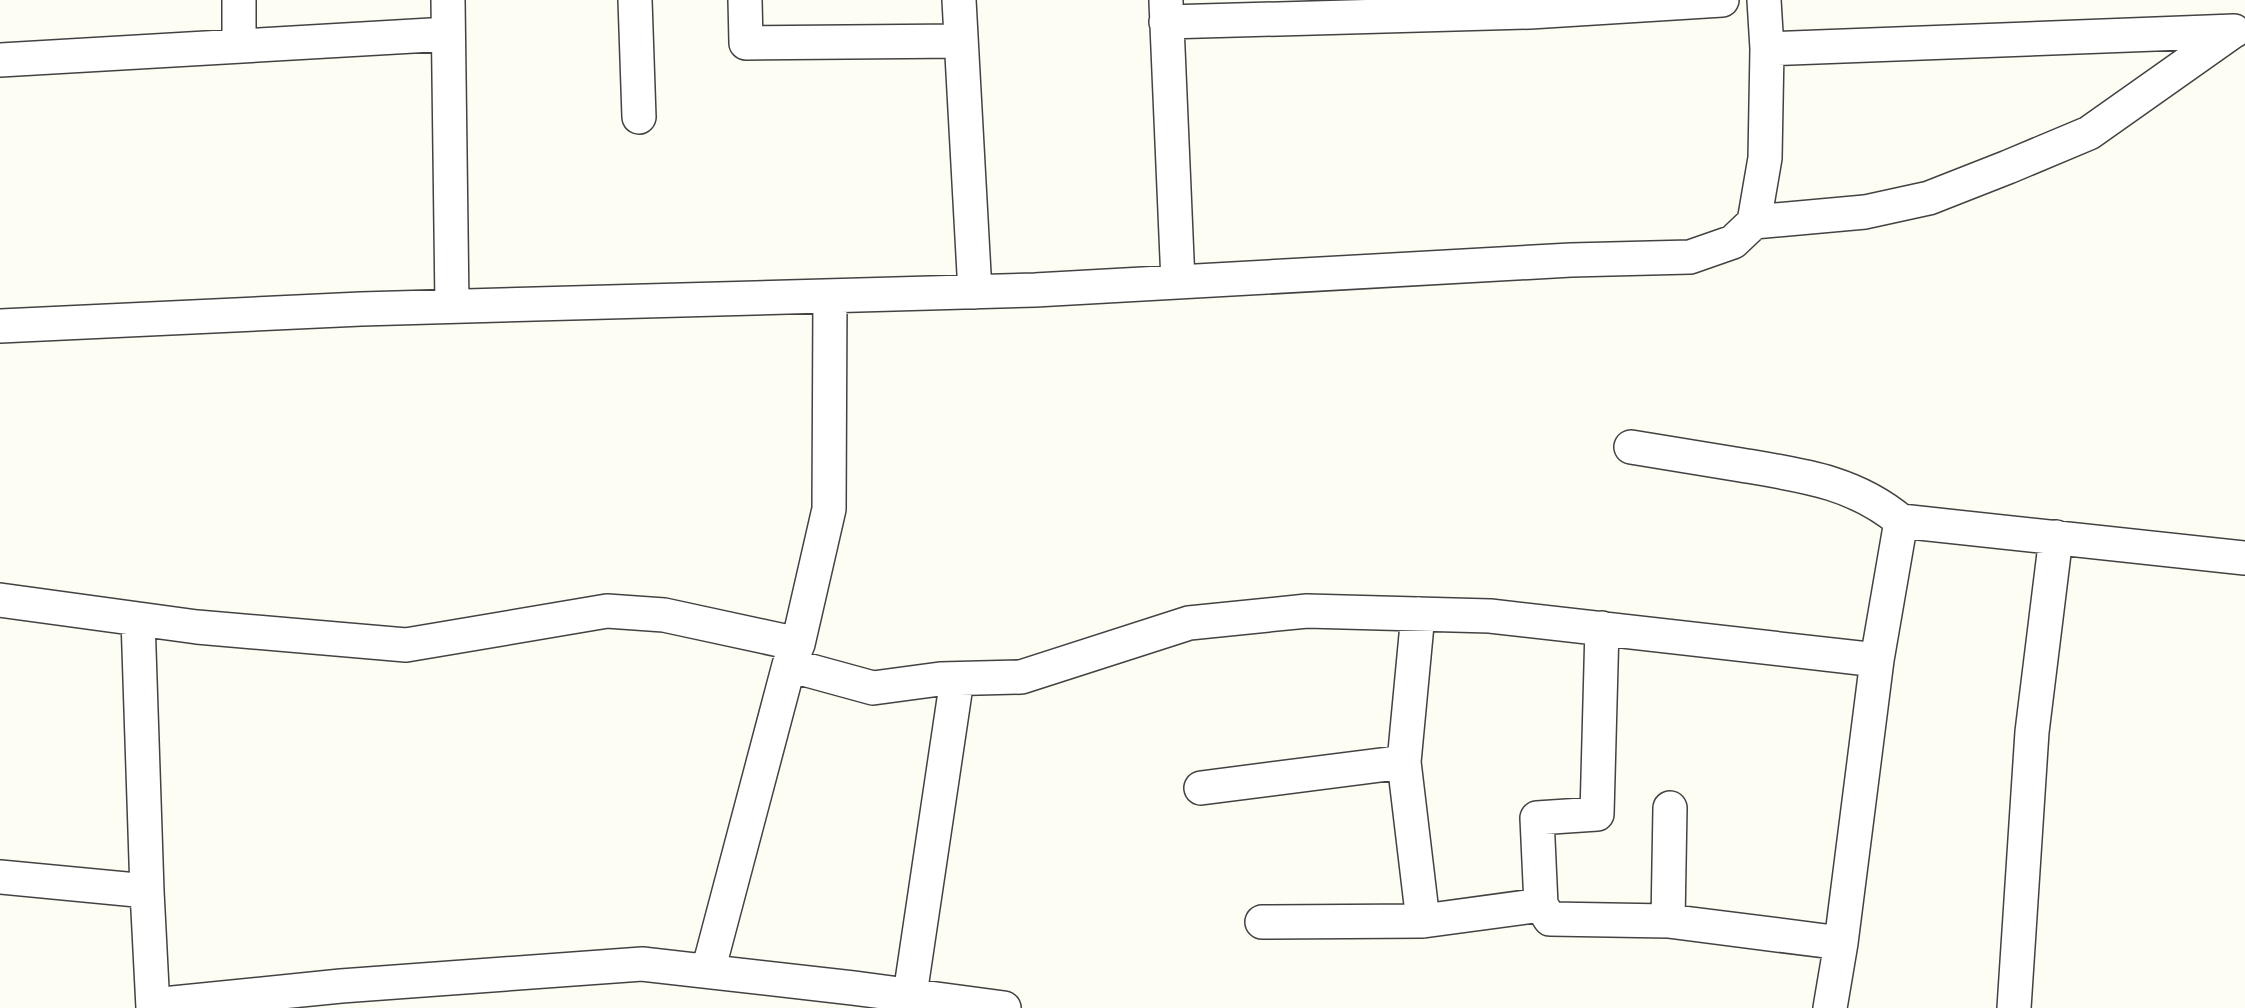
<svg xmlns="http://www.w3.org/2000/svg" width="2245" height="1008" font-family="'Zilla Slab',serif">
<rect width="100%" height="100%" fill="#fefdf3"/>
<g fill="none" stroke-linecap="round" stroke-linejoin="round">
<!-- minor casing -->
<g stroke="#424242" stroke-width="36">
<path id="minor" d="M239,0V46
M448,0L452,306
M635,0L639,117
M745,0L746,43L961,41
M959,0L975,292
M1166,2L1178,282
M1166,22L1530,12L1722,0
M1767,49L2234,31
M0,60L448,34
M1754,222L1865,212L1929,198L2008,167L2089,133L2232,32
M0,326L361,309L1035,290L1571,260L1690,257L1733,242L1754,222L1765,158L1767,49L1764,0
M1631,447C1667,453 1704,459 1741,465C1800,475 1853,481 1901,521
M0,600L197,627L406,645L607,611L664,615L798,644
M1418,614L1404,762L1423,921
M138,619L147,891L153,1008
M789,665L873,688L940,679L1021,677L1189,623L1307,611L1490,616L1877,660L1901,521L2245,558
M1201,788L1404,762
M0,877L147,891
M1541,905L1550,919L1668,921L1841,943
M1668,921L1670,808
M1262,922L1423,921L1541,905L1537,818L1597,814L1602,628
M708,971L789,665L798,644L829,509L830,296
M153,1005L341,986L642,964L853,988L1004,1008
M908,1008L957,679
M1830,1008L1841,943L1877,660
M2014,1008L2032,732L2056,537"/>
</g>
<!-- minor -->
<use href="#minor" stroke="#fff" stroke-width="33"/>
</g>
</svg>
